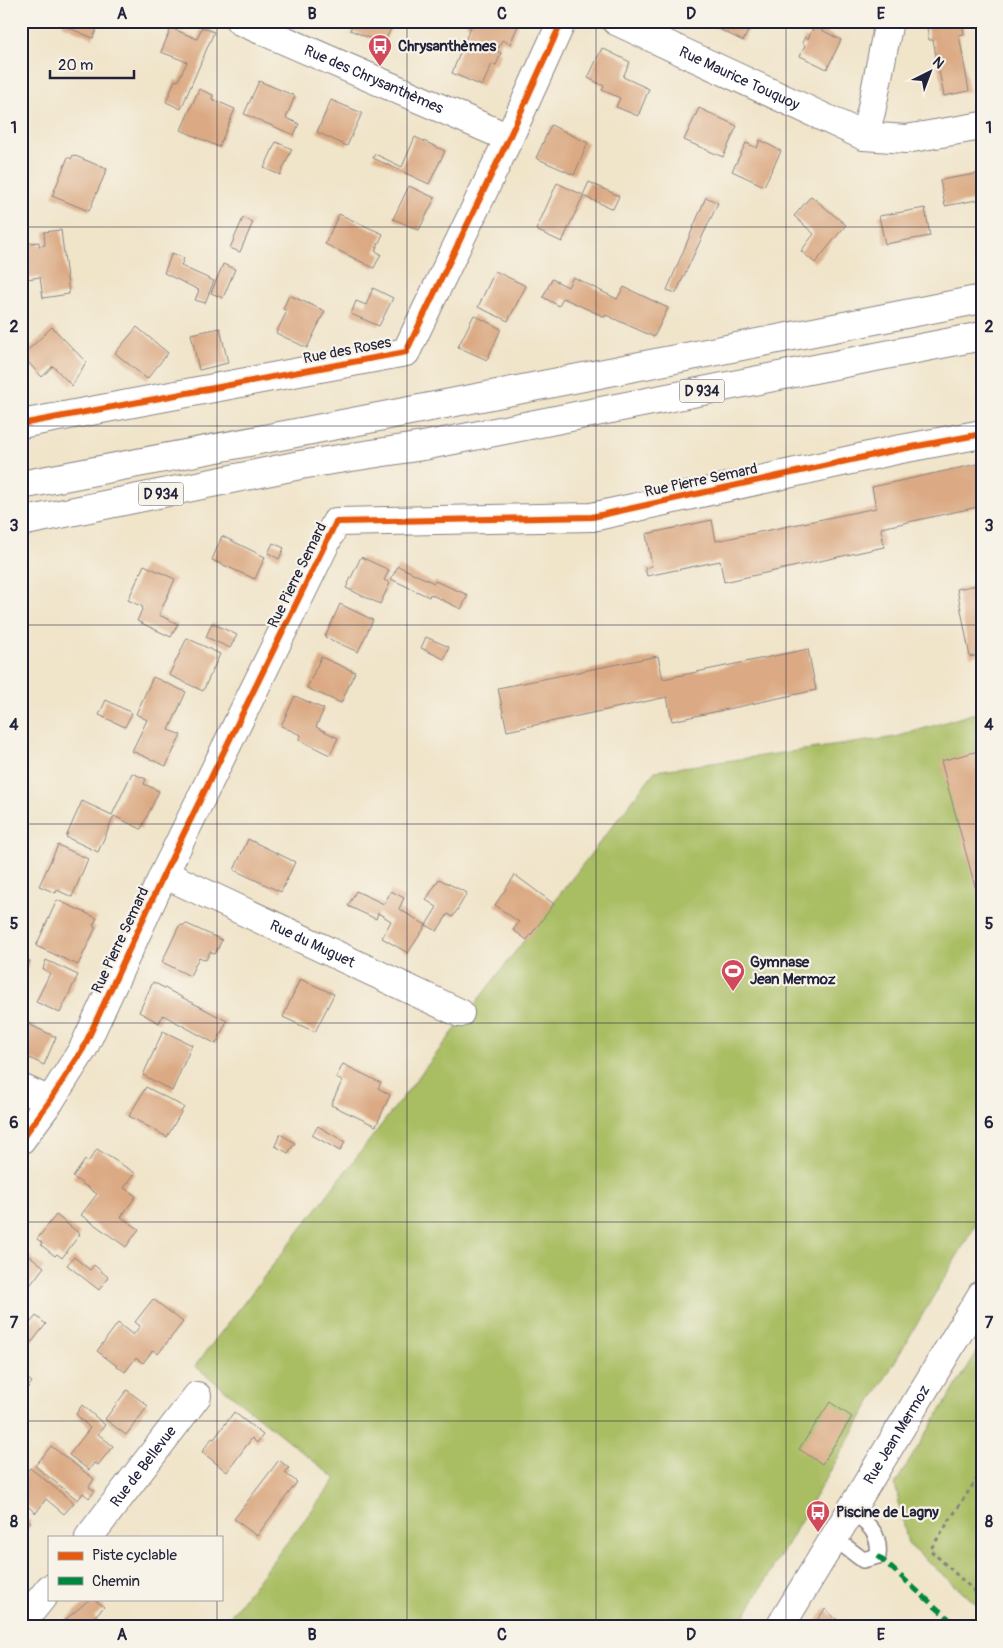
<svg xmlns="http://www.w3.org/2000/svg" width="1003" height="1648" font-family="Pangolin,sans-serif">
<rect width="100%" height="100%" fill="#f7f3e8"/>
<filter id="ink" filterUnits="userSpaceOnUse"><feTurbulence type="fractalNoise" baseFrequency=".02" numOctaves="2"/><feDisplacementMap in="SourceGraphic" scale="10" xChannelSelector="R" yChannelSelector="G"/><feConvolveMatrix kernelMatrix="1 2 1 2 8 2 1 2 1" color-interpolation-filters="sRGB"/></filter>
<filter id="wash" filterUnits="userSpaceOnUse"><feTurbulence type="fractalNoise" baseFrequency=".0096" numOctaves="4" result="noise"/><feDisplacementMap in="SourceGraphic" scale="20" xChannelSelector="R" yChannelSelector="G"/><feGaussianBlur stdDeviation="1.12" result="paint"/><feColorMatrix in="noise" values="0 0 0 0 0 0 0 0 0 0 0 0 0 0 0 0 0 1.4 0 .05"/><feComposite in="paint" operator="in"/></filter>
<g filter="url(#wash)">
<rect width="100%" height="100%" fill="#f0e4c9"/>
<!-- green -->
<path fill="#a9bd62" stroke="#66704e" d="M982,711V1214L738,1627H226L224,1624L336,1479L195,1366L655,771L896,737Z
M982,1344V1609L908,1544L895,1484Z"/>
<g id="blocks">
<!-- building -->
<path fill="#dbaa84" d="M64,21H100L93,38L62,25Z
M354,21H394L384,44L350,30Z
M467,21H520L510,44L502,40L497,51L501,53L496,65L492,64L482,86L452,73L471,26L466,24Z
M703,21H753L743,41Z
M926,21H962L964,34L959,35L969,91L944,96L933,40H929Z
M814,26L841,40L827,69L800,56L805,45L802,43L805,37L808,39Z
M202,27L214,32L181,109L166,102L175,80L178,81L187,62L161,52L171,28L197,39Z
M602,48L630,62L623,77L649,89L638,116L616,107L620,98L602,90L604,86L588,78Z
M259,81L295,96L286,118L299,124L294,135L244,114Z
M199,89L213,95L212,99L235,109L219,147L181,130Z
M331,100L362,113L347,146L317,132Z
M699,108L737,126L723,157L684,140Z
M551,125L588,143L574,175L536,158Z
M415,137L445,151L429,184L373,158L375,154L402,167Z
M760,140L781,151L764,186L732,171L746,143L757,148Z
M276,142L292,149L280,175L264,168Z
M73,155L107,169L89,211L52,196L68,157L71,159Z
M982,173V199L945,206L940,180Z
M589,182L619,196L613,209L583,196L562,242L536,230L557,183L583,195Z
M409,186L435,198L419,230L393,219Z
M811,196L846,225L815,263L801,251L814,234L794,216Z
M706,197L718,203L676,293L667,290Z
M925,208L930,236L885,244L879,216Z
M339,214L383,234L375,251L381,254L374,268L325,244Z
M243,218L253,222L240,252L230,248Z
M61,230L69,294L43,298L40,277L21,280V244L39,242V246L45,245L44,232Z
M172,253L184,258L181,266L214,281L205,303L195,300L199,290L164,273Z
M223,264L235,269L223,298L211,293Z
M495,271L526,286L508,321L478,307Z
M573,277L617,299L624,287L668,308L654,337L606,315L605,317L563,298L559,306L543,297L552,279L568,287Z
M373,288L393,298L379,326L351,314L356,301L366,305Z
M289,295L325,311L307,348L276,333L287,311L283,309Z
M474,315L501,329L487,360L458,347Z
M52,327L86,362L72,386L53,366L42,377L22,356Z
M137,327L168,353L147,379L115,353Z
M220,328L228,363L199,370L191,334Z
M982,463V506L881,528L884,547L724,582L720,561L647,576L645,568L652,566L646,534L712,520L716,541L876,508L872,487Z
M222,536L265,557L255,579L212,560Z
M273,543L284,548L279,559L268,553Z
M361,557L389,570L384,580L390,583L380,604L346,588Z
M144,565L175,579L159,615L178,624L171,637L137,621L143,607L128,600Z
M398,566L434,583L435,581L468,595L461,609L430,594L429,597L391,579Z
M982,584V654L970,657L957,589Z
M340,604L373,620L358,652L325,637Z
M212,623L237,635L230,648L206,637Z
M426,637L449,647L444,659L421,648Z
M187,638L220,654L203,691L169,675Z
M808,649L816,690L672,721L667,697L507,731L498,688L658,656L663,679Z
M321,657L355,672L341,703L307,688Z
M153,677L186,692L169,730L181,735L166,766L132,751L147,720L136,714Z
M295,696L324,709L316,727L338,738L330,755L299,740L301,735L281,726Z
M106,700L132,713L125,727L99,715Z
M982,750V895H981L979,889L976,890L941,761Z
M132,773L146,779L144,784L159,791L141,829L114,816L98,852L66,837L82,801L112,815Z
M248,839L295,862L281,892L234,870Z
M58,845L88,859L72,897L57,890L56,893L39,886Z
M515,875L554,904L527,940L513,930L519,922L495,905Z
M439,879L467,893L453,917L448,914L437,931L426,925L437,907L426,900Z
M356,891L384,904L391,891L404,898L399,909L426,925L408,953L382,938L391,921L378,913L376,919L348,906Z
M57,900L97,918L93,926L96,927L78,965L36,946Z
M187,924L222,940L215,954L210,952L206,960L199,957L190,976L162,962L179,926Z
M22,957L30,961L21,980V959Z
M46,960L78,975L60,1013L36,1002L50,973L43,969Z
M300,979L334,994L315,1032L283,1017Z
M153,982L227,1021L216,1044L163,1015L159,1023L139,1012Z
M24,1022L56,1037L44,1065L21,1054V1027Z
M163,1031L192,1045L172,1091L143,1075Z
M343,1064L381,1083L378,1088L390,1095L376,1126L331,1105L342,1081L336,1078Z
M146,1087L184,1107L167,1137L129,1116Z
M318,1126L345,1142L340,1151L312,1135Z
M280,1134L295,1143L288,1153L275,1146Z
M97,1149L135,1173L124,1188L136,1196L121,1217L139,1229L126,1247L81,1215L97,1194L73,1177L85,1160L88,1162Z
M56,1215L80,1234L62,1258L57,1254L55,1256L41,1245L42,1243L37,1239Z
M21,1249L44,1267L24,1293L21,1291Z
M74,1257L90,1270L94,1265L108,1277L99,1290L67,1265Z
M153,1299L183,1322L158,1354L153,1350L143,1363L136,1358L125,1372L97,1351L118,1323L133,1335L140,1326L135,1322Z
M36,1316L46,1324L32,1342L22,1333Z
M21,1374L32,1382L21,1396Z
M127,1390L148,1406L126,1435L105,1419Z
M830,1402L852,1417L822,1464L799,1449Z
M82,1405L105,1425L98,1434L113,1446L98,1465L94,1463L89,1470L69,1455L90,1428L76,1414Z
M234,1412L263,1435L257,1443L252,1438L227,1472L202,1452L212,1438L214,1439Z
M51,1446L94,1479L89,1487L95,1491L89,1498L83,1493L78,1500L35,1466Z
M279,1460L289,1468L285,1473L297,1482L257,1536L234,1519Z
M30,1468L74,1503L64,1514L46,1499L36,1513L21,1501V1479Z
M21,1514L31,1522L21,1534Z
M90,1599H94L104,1607L94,1617L104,1627H71L65,1620Z
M825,1609L843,1625L842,1627H821L816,1622Z"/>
</g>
</g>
<g filter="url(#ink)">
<use href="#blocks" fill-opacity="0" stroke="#898382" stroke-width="1"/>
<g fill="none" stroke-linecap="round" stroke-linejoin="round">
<!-- service casing -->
<g stroke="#898382" stroke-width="18">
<path id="service" d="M834,1538L863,1560L878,1556C881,1533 868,1524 851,1511"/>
</g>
<!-- minor casing -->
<g stroke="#898382" stroke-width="30">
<g id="minor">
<path id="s1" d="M240,21L509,138"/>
<path id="s2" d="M616,21L864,136L906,139L982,126"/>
<path d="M864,136L871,112L889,21"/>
<path d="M21,424L406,352L509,138L562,21"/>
<path id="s3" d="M164,874L460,1013"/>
<path d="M21,1088L50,1101"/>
<path d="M21,1140L50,1101L83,1049L164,874L336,522L592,517L896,450L982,434"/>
<path id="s4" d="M89,1537L197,1396"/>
<path d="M21,1624L49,1589"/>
<path id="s5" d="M780,1627L982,1294"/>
</g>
</g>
<!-- trunk casing -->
<g stroke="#898382" stroke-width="30">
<path id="trunk" d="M430,407L982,299
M423,446L982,336
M21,485L301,432
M21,522L300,465"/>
</g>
<!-- path -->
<path stroke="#898382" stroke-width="3" stroke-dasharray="4 4" stroke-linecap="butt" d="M982,1471L930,1550L982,1598"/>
<!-- service -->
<use href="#service" stroke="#fff" stroke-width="15"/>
<!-- minor -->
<use href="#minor" stroke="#fff" stroke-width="28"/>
<!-- trunk -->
<use href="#trunk" stroke="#fff" stroke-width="28"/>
<!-- trunk-bridge casing -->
<g stroke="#898382" stroke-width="30" stroke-linecap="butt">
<path id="trunk-bridge" d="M301,432L430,407
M300,465L423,446"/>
</g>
<!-- trunk-bridge -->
<use href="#trunk-bridge" stroke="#fff" stroke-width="28"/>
<!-- quiet -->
<path stroke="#00873e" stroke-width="5" stroke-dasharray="10 5" stroke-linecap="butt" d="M878,1556L958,1627"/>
<!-- cycleway casing -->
<g stroke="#f7f3e8" stroke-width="9">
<path id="cycleway" d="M21,424L406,352L509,138L562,21
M21,1140L50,1101L83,1049L164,874L336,522L592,517L896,450L982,434"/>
</g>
<!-- cycleway -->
<use href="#cycleway" stroke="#e8590c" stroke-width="6"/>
</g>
</g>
<!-- grid -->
<path fill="none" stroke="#22223b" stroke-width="1" stroke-opacity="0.55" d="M217,21V1537M407,21V1627M596,21V1627M786,21V1627M21,227H982M21,426H982M21,625H982M21,824H982M21,1023H982M21,1222H982M21,1421H982M217,1599V1627"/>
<!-- icons -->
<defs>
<g id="bus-pin" transform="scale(1.25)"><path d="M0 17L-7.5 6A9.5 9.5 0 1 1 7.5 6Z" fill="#d1495b" stroke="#f7f3e8"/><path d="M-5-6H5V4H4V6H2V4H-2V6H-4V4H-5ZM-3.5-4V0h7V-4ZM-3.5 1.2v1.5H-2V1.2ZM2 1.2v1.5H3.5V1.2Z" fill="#fff"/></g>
<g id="stadium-pin" transform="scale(1.25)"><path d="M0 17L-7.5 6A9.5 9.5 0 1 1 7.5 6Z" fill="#d1495b" stroke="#f7f3e8"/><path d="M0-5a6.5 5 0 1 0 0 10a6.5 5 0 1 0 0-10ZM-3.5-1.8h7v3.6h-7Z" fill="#fff"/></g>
</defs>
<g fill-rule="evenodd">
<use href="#bus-pin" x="380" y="46"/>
<use href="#stadium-pin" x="733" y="971"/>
<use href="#bus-pin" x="818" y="1512"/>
</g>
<g text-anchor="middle" stroke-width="4.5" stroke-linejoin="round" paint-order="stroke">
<!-- shield labels -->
<g fill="#f7f3e8" stroke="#62616f" stroke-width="1">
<rect x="679.5" y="379.5" width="45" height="23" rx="4"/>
<rect x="138.5" y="482.5" width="45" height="23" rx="4"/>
</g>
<g font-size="14" font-weight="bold" fill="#22223b">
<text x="702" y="396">D 934</text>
<text x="161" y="499">D 934</text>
</g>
<!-- poi labels -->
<g font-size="15" font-weight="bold" fill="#22223b" stroke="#f7f3e8" text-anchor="start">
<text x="398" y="51">Chrysanthèmes</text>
<text x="750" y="967">Gymnase<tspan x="750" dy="17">Jean Mermoz</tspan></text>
<text x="836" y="1517">Piscine de Lagny</text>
</g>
<!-- street labels -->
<g font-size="15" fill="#22223b" stroke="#f7f3e8">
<text dy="5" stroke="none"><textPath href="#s1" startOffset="146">Rue des Chrysanthèmes</textPath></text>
<text dy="5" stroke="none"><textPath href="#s2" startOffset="136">Rue Maurice Touquoy</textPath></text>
<text transform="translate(347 350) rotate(-11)" y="5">Rue des Roses</text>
<text transform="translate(701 480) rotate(-12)" y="5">Rue Pierre Semard</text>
<text transform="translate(297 575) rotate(-64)" y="5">Rue Pierre Semard</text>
<text transform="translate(120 940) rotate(-65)" y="5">Rue Pierre Semard</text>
<text dy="5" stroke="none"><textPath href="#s3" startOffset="164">Rue du Muguet</textPath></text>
<text dy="5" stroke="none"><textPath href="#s5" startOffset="225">Rue Jean Mermoz</textPath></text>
<text dy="5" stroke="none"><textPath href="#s4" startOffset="89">Rue de Bellevue</textPath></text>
</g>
</g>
<!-- margin -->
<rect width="1003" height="1648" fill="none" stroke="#f7f3e8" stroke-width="55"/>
<!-- legend -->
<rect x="48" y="1536" width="175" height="65" fill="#f7f3e8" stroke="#a29fa3"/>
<rect x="58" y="1552" width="25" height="8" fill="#e8590c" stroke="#a29fa3"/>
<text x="92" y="1560" font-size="15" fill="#22223b">Piste cyclable</text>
<rect x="58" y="1577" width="25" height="8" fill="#00873e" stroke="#a29fa3"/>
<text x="92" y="1586" font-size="15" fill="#22223b">Chemin</text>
<!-- north arrow -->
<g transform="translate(930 72) rotate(42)" stroke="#f7f3e8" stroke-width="4" paint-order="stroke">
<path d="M0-4L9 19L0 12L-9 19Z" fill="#22223b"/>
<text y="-8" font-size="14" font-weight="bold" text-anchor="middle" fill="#22223b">N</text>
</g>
<!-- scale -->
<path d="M50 70v8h84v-8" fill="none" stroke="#22223b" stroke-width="2.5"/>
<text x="58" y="70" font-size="15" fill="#22223b" stroke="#f7f3e8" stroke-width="4" paint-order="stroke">20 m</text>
<rect x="28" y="28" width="948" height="1592" fill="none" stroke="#22223b" stroke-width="2"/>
<g font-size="16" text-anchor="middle" font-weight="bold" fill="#22223b">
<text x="122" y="19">A</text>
<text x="312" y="19">B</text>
<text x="502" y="19">C</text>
<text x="691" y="19">D</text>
<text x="881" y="19">E</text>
<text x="14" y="133">1</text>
<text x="989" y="133">1</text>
<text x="14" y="332">2</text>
<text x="989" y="332">2</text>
<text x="14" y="531">3</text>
<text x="989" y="531">3</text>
<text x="14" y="730">4</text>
<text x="989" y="730">4</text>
<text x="14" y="929">5</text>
<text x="989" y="929">5</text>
<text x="14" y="1128">6</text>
<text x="989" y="1128">6</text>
<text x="14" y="1328">7</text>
<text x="989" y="1328">7</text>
<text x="14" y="1527">8</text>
<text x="989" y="1527">8</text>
<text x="122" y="1640">A</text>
<text x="312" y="1640">B</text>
<text x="502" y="1640">C</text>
<text x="691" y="1640">D</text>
<text x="881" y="1640">E</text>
</g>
</svg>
